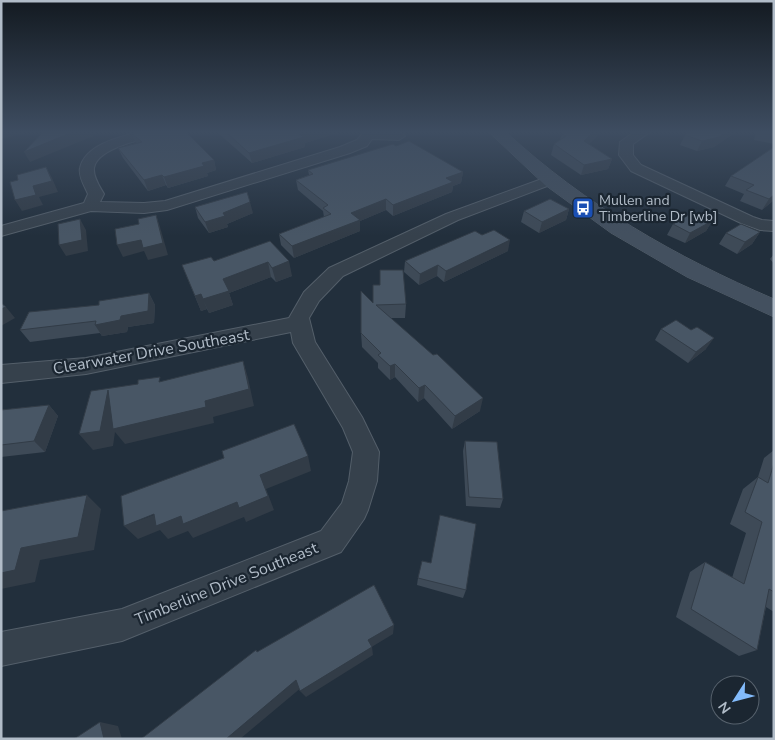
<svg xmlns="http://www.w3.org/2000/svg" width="775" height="740" font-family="'Nunito Sans',sans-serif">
<rect width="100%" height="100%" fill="#222f3c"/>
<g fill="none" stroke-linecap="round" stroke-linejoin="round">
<!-- street casing -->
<g stroke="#545f6a" stroke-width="2">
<path id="street" d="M138,132H161L159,135C143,139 97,148 94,168C93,177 100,187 104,194L100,202L144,203L165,201L340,147L357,140L364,132H400L405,136L399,140L372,139L367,146L350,153L167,210L144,213L91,211L1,236V226L84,203L88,194C85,187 78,176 80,168C85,145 119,137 138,132Z
M634,132H650L633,144V155L641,165L753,217L762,220L774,221V231L760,230L741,223L631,171L619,155L620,142Z
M550,176L555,177L557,180L555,183L458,220L343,276L319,301L309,318L315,342L362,417L379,452L377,481L368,510L364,519L341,552L122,641L1,666V632L122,609L321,531L342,503L349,481L353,452L343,428L293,343L291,332L86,374L1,383V365L86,358L289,318L304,292L329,268L446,214Z"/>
</g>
<!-- secondary casing -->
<g stroke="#545f6a" stroke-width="1">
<path id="secondary" d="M489,132H506C585,205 676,257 774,299V317L687,277L611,233L545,185Z"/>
</g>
<!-- street -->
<use href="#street" fill="#36414c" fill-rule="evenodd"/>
<!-- secondary -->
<use href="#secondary" fill="#43505f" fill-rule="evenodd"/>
</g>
<!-- wall -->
<path fill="#3e4a57" d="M217,132H341L305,143V147L252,163Z
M601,132L589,144L612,159L608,169L581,175L551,155L554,144L560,140L562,134Z
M687,132H736L714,147L697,151L680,145L685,135Z
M756,132H774V144L754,140Z
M131,133L214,160L216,170L207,173L208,176L168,188L166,185L148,191L123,158L118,148L136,143Z
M396,146L463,172L461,183L453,186L452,192L393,216L386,210L360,221V231L294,258L281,245L279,234L324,217L323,211L298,190L296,180L309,175L308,170Z
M774,147V200L762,210L740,201L744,194L725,186L731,176Z
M195,207L253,213L227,224L228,227L209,233L198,218Z
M569,209L566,220L539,233L521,222L524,211Z
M712,221L706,231L685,243L667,235L673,224Z
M760,232L752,244L737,254L719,244L726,233Z
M270,241L292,276L276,282L271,277L229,293L233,305L209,313L207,309L201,311L182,265L214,261Z
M508,251L444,282L437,276L419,285L404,272L405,261Z
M774,254V264L770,259Z
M380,270L406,304L405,318H391L480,411L452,429L424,398L418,402L395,377L390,380L378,368V363L362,347L361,333L380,285Z
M149,293L155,305L154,323L128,327L127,332L102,336L100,333L30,342L20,330L99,305Z
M661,329L706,349L688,363L655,340Z
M49,405L58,416L45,452L1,457V410Z
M465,441L503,499L500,508L466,506L463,451Z
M774,450V612L766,607L757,650L739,656L676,617L690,572L705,562L732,578L746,533L730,524L743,489L758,477L764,458Z
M431,563L466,590L463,598L417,585L418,578Z"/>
<!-- shaded-wall -->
<path fill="#323c47" d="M1,132H30L1,139Z
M73,132H95L96,135L30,162L24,152Z
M304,132H341L305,143V147L252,163L249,153Z
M593,132H601L581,151L584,141Z
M726,132H736L714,147L697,151L702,141Z
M612,159L608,169L581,175L584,165Z
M214,160L216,170L207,173L208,176L168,188L164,177L202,163Z
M46,167L52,178L58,192L39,197L43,205L22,211L15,200L33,186Z
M463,172L461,183L453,186L452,192L393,216V205L446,178Z
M162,175L166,185L148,191L144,180Z
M774,195V200L762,210L769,199Z
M386,199V210L360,221V231L294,258L292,246L351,213Z
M250,202L253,213L227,224L228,227L209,233L205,222L223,213Z
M569,209L566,220L539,233L542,222Z
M156,215L160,227L168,255L148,260L144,251L123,257L117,245Z
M80,219L86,230L88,251L66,256L59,245Z
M712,221L706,231L685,243L690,233Z
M760,232L752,244L737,254L745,242Z
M510,240L508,251L444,282L446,271Z
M289,261L292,276L276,282L272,268Z
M268,262L271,277L229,293L233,305L209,313L203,299L223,279Z
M438,265L437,276L419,285L420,274Z
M149,293L155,305L154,323L128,327L127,332L102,336L95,325L121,316Z
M201,294L207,309L201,311L195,296Z
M6,307L15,318L1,326V309Z
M714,338L706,349L688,363L696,352Z
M243,361L248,378L254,406L213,417L214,423L125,444L115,432L113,446L93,450L79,434L108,390L205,401Z
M395,364V377L390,380V366Z
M425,385L424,398L418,402L419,388Z
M483,398L480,411L452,429L455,416Z
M49,405L58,416L45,452L34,441Z
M308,456L311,471L266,489L274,510L246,522L244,517L193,538L188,531L168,539L160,530L138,539L124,526L260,475Z
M87,495L101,509L94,550L40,560L35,582L1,589V573L21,548Z
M394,625L393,634L370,648L368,640Z
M372,647L373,655L306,697L300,691Z
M296,680L302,687L240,739H226Z
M100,722L118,726L122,739H104Z"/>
<!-- building -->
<path fill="#485665" stroke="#323c47" d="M43,132H73L24,152Z
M133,132H186L214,160L202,163L204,166L164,177L162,175L144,180L118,148L142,142L131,133Z
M226,132H304L299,134L304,137L249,153Z
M564,132H593L584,141L612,159L584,165L554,144L566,136L562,134Z
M687,132H726L719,137L702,141L685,135Z
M409,141L463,172L446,178L453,182L393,205L386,199L351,213L360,220L292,246L279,234L331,214L323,208L328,205L296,180L313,174L308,170L393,144L396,146Z
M774,147V195L769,199L746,190L754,185L731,176Z
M46,167L52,181L33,186L36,195L15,200L10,182L18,180L17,175Z
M247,192L250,202L223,213L225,216L205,222L195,207Z
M550,199L569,209L542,222L524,211Z
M694,212L712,221L690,233L673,224Z
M156,215L163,243L143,248L141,240L117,245L115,229L139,224L138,219Z
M80,219L82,240L59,245L58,224Z
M741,224L760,232L745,242L726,233Z
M494,230L510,240L446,271L438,265L420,274L405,261L475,231L482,235Z
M270,241L289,261L272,268L268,262L223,279L229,291L203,299L201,294L195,296L182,265L211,257L214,261Z
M380,270H403L406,304L376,305L433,355L437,354L483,398L455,416L425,385L419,388L395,364L390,366L378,355L381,353L361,333V291L373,303V285H380Z
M149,293L148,311L121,316L120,320L95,325L96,321L20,330L29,312L99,305V301Z
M1,303L6,307L1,309Z
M676,320L691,330L697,327L714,338L696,352L661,329Z
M243,361L249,389L205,401L206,407L113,429L108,390L100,431L79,434L91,391L138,384V380L160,377L159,382Z
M49,405L34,441L1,445V410Z
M294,424L308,456L260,475L268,496L239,508L237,502L183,524L181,516L156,526L154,514L124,526L121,496L224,458L222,451Z
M465,441L497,442L503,499L469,497Z
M774,463V592L769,589L757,650L691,609L705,562L744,584L762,522L745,512L758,477L768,483Z
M87,495L78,537L21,548L15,570L1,573V511Z
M440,515L476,524L466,590L418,578L422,561L431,563Z
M374,585L394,625L368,640L372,647L300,691L296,680L226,739H141L256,650L257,652Z
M100,722L104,739H74Z"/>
<!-- sky -->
<linearGradient id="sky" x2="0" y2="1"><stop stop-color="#131a21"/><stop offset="0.56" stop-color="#3e4d61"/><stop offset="1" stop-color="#3e4d61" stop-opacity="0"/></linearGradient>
<rect width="775" height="236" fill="url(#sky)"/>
<!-- icons -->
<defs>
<g id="bus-square" transform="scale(1.125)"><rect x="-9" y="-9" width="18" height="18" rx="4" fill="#1a4fb4" stroke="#1b2631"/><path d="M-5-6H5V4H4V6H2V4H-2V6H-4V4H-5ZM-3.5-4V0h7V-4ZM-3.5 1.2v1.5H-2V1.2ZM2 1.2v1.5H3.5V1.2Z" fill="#fff"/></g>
</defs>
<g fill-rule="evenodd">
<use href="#bus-square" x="583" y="208"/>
</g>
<g text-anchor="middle" stroke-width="4.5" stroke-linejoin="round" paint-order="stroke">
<!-- far-poi labels -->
<g font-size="14" fill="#b1bcc8" stroke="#1b2631" text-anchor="start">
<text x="599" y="205">Mullen and<tspan x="599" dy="16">Timberline Dr [wb]</tspan></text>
</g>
<!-- street labels -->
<g font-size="16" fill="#b1bcc8" stroke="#1b2631">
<text transform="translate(151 351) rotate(-10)" y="6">Clearwater Drive Southeast</text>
<text transform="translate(226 583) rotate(-22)" y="6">Timberline Drive Southeast</text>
</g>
</g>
<!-- border -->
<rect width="775" height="740" fill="none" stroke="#b1bcc8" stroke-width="5"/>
<!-- north arrow -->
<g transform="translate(735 700) rotate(234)"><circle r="24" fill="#1b2631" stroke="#57626d"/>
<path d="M0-4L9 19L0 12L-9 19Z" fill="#83bbfb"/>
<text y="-8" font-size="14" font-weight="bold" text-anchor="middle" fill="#b1bcc8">N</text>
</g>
</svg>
